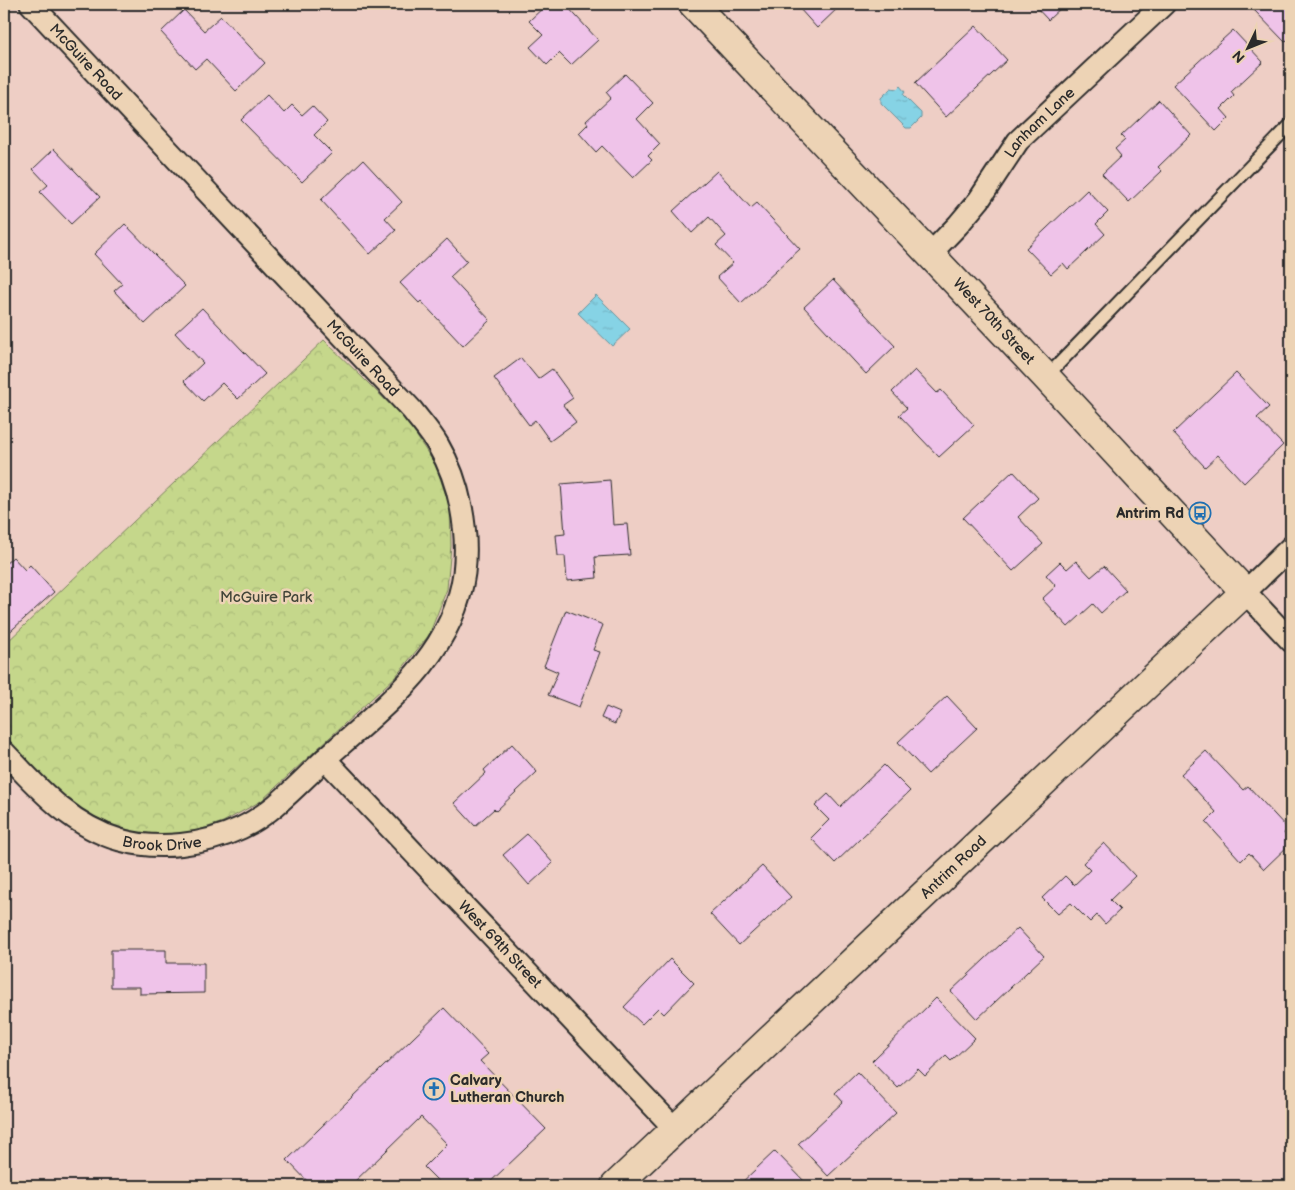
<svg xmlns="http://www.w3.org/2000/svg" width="1295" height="1190" font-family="'Balsamiq Sans',sans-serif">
<defs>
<pattern id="park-crowns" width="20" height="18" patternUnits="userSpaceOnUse" patternTransform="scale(1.25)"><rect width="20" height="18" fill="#c5d78b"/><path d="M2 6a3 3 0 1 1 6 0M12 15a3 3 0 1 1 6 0" fill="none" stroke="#a9b978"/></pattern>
<pattern id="water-ripples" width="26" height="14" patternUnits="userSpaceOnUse" patternTransform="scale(1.25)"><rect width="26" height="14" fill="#86d3e5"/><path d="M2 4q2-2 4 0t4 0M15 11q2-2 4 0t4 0" fill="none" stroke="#74b5c5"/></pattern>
</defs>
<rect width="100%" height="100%" fill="#eecec5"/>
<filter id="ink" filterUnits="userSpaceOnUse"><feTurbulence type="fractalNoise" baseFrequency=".02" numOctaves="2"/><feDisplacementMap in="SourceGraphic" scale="10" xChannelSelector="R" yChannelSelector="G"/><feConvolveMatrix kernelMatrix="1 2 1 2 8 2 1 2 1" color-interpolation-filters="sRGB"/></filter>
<g filter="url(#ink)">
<!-- park -->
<path fill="url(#park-crowns)" stroke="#78815b" d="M324,340L407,421L436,466L450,507L451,546L447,589L429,635L396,676L261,801L223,822L187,834L145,835L110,824L75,807L45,780L4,735V645Z"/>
<!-- water -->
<path fill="url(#water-ripples)" stroke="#62909b" d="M900,86L905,92L903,95L921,113V118L911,128H906L881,103V98L891,88L897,89Z
M596,295L630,329L612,346L578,313Z"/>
<!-- building -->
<path fill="#efc3e9" stroke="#2b2b2b" d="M547,4H565L598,40L571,65L559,53L547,65L530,47L543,35L529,21Z
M804,4H842L817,28L799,8Z
M1033,4H1065L1048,20Z
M1261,4H1291V36L1285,42L1254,10Z
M184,10L204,31L221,16L265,63L236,91L206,59L195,69L161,32Z
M976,26L1007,60L946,117L915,83Z
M1233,30L1263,62L1231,92L1234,96L1221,109L1229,118L1216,131L1173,85Z
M625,74L653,103L637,119L660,144L648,156L652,160L633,178L602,146L596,152L579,133L588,124L586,121L611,98L606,92Z
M267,95L284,113L292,105L302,115L312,106L327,122L314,135L332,153L302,182L241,120Z
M1159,100L1191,135L1158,167L1162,171L1129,202L1102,174L1121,156L1115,149L1125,140L1121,136Z
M4,110L11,118L4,126Z
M54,149L100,197L71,224L40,192L48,185L33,169Z
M363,160L402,202L385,218L396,230L370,254L321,200Z
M717,171L751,208L757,203L800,249L741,303L717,277L733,263L716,245L726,236L709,217L692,233L673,211Z
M1087,190L1108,212L1096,224L1105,234L1068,269L1063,263L1051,274L1026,248Z
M125,224L185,286L145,324L114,291L122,284L94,254Z
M447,239L467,261L450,277L490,320L463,346L421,301L419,303L400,283Z
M833,280L895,346L866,374L804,307Z
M202,308L265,374L238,399L222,383L203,401L184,381L203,363L175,333Z
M521,358L538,379L552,369L573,398L563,405L576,422L550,441L535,420L529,425L494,378Z
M915,370L937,393L941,390L974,425L939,457L899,415L907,408L892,392Z
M1236,373L1269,407L1257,418L1283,445L1244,483L1218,455L1205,467L1173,433Z
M1013,471L1038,498L1018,517L1043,544L1013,571L963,518Z
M610,480L613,525L627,524L630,555L595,557L597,578L567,581L565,556H558L556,535L565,534L561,484Z
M13,557L25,570L30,565L54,592L4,637V565Z
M1076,561L1091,577L1104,566L1126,590L1101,613L1093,604L1068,627L1042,599L1056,586L1046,575L1060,562L1067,569Z
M566,610L603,625L593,650L600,652L579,707L548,695L558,672L544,666Z
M947,696L977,728L928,774L898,742Z
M606,707L620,713L615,724L601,718Z
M512,744L537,772L496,811L494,809L475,826L454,803L486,773L484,770Z
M1206,751L1243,790L1248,786L1288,829L1284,833L1291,843L1264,869L1249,853L1241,861L1206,822L1216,812L1181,774Z
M884,765L910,791L835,863L811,838L829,820L815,806L828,794L840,807Z
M527,834L553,863L529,885L503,855Z
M1104,843L1135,876L1110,900L1120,910L1105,924L1097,915L1090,922L1071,903L1058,914L1042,898L1065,876L1074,885L1090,870L1083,863Z
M762,866L791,897L739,945L710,914Z
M4,892L10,898L4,906Z
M1018,928L1044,956L977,1019L951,991Z
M111,950H166V963H204V993L140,994V987H111Z
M670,959L694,983L664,1014L658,1008L642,1024L624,1007Z
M936,998L975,1038L951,1061L946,1056L925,1076L918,1069L898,1088L872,1061Z
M444,1008L488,1054L480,1061L546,1129L486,1186H443L424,1167L447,1144L421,1117L350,1186H312L287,1160Z
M857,1072L896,1113L828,1176L798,1144L843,1102L835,1093Z
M775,1151L806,1183L802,1186H738Z"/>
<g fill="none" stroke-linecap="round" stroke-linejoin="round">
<!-- service casing -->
<g stroke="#2b2b2b" stroke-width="15">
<path id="service" d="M1046,377L1291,124"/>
</g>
<!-- minor casing -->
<g stroke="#2b2b2b" stroke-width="25">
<g id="minor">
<path id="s1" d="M930,254L958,225L979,200L1018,141L1164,4"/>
<path d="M1291,547L1245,592L1291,641"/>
<path id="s2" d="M4,752C37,787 71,826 120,840C158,851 205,845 241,828C273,813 298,784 324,760C382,707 453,657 464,573C469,531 460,482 438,445C431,433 421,422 412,410L31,4"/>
<path id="s3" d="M325,759L675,1129"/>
</g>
</g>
<!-- tertiary casing -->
<g stroke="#2b2b2b" stroke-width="31">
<g id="tertiary">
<path id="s4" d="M615,1186L1245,592L1046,377L693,4"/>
</g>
</g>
<!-- service -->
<use href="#service" stroke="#edd3b5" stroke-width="11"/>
<!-- minor -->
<use href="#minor" stroke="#edd3b5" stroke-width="21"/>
<!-- tertiary -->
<use href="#tertiary" stroke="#edd3b5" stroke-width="28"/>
</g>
</g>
<!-- icons -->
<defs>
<g id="bus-ring" transform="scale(1.125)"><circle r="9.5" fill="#edd3b5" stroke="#1f6fb2" stroke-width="1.5"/><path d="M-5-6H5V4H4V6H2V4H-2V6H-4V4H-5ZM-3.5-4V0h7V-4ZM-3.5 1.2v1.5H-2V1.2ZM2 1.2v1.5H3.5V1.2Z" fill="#1f6fb2"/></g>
<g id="church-ring" transform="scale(1.125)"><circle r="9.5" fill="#edd3b5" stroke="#1f6fb2" stroke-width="1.5"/><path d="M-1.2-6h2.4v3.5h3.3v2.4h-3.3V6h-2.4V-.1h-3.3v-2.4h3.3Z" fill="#1f6fb2"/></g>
</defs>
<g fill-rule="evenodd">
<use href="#bus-ring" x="1200" y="513"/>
<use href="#church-ring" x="434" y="1089"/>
</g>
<g text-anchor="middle" stroke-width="5" stroke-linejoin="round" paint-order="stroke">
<!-- street labels -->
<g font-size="15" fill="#2b2b2b" stroke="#edd3b5">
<text transform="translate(86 62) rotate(47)" y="5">McGuire Road</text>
<text dy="5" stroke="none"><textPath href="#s1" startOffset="172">Lanham Lane</textPath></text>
<text transform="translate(994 321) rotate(47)" y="5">West 70th Street</text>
<text transform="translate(363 358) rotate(47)" y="5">McGuire Road</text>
<text dy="5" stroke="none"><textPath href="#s2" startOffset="190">Brook Drive</textPath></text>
<text dy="5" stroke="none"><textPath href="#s4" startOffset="465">Antrim Road</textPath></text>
<text dy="5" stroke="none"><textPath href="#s3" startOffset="255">West 69th Street</textPath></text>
</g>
<!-- poi labels -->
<g font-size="15" font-weight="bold" fill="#2b2b2b" stroke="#edd3b5" text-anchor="end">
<text x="1184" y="518">Antrim Rd</text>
<text x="450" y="1085" text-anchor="start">Calvary<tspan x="450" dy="17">Lutheran Church</tspan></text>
</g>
<!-- park labels -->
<g font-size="15" fill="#424539" stroke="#edd3b5">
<text x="266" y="602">McGuire Park</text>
</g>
</g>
<!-- margin -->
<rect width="1295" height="1190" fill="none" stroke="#edd3b5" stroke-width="20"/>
<rect x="10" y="10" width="1275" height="1170" fill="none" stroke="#2b2b2b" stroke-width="2" filter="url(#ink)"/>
<!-- north arrow -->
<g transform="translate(1248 48) rotate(227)" stroke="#edd3b5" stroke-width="4" paint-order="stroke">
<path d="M0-4L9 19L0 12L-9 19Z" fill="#2b2b2b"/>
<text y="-8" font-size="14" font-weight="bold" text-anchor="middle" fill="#2b2b2b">N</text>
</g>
</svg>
